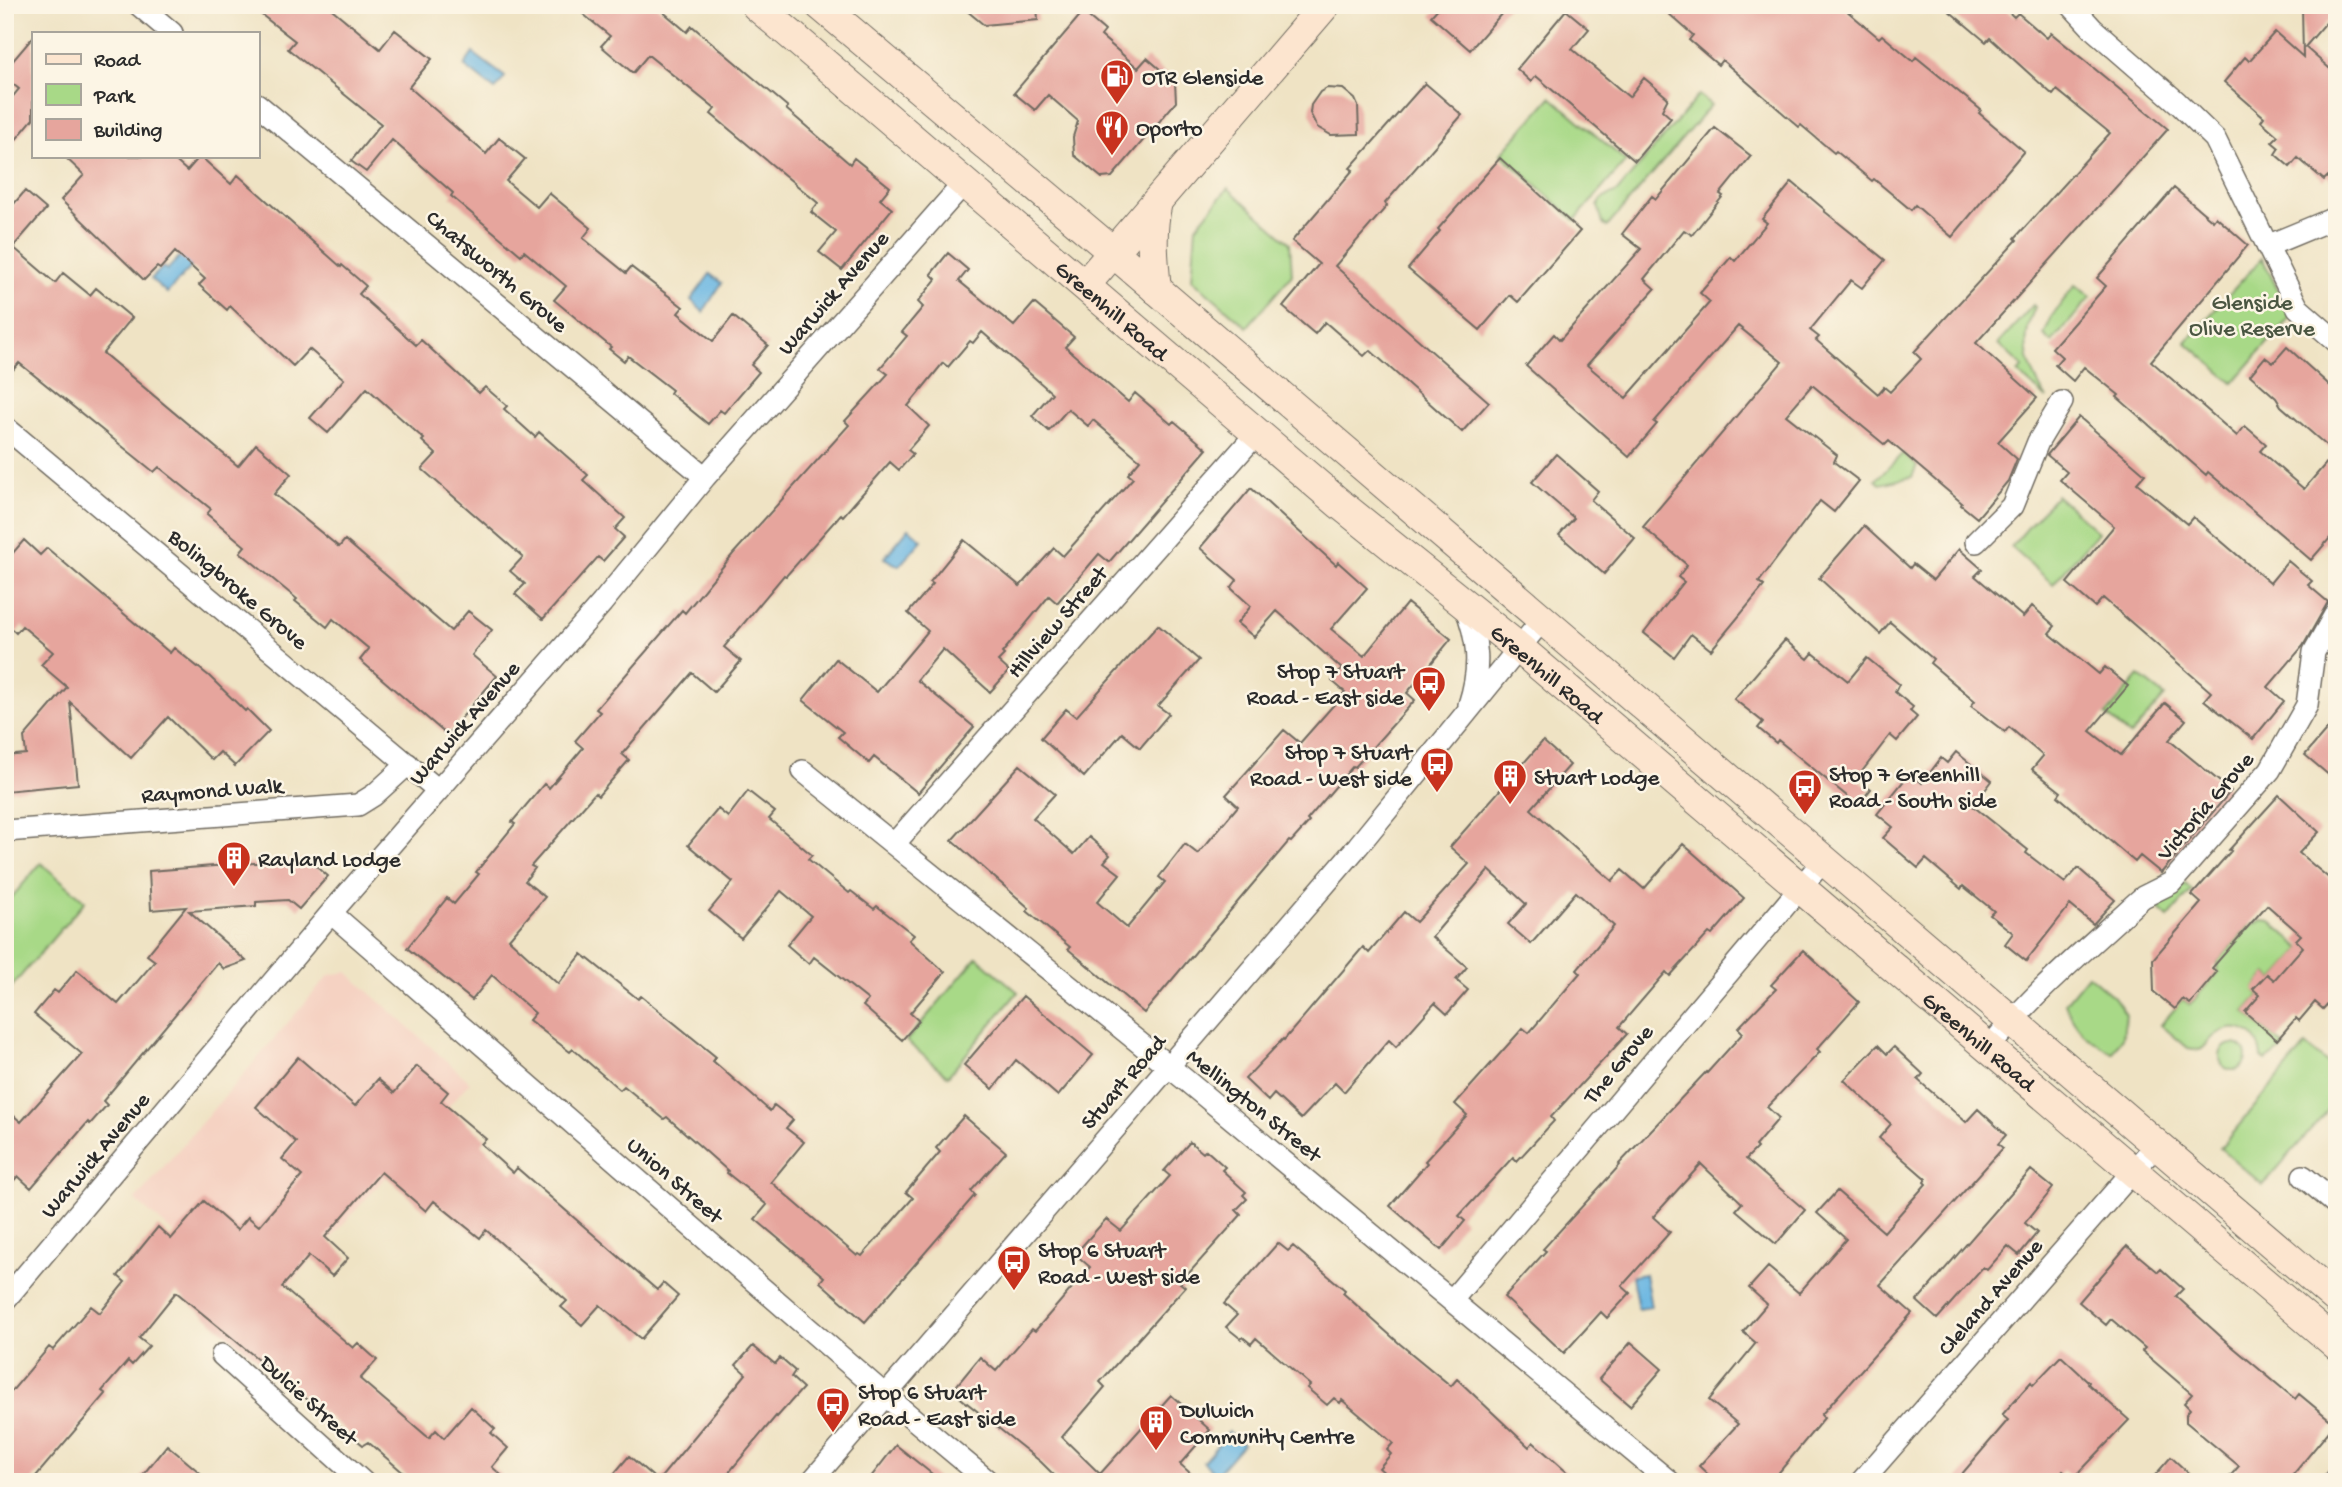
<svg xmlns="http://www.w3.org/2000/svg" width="2342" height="1487" font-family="'Gochi Hand',sans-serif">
<rect width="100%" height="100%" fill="#fcf5e5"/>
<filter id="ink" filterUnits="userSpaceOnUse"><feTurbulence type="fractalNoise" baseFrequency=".0143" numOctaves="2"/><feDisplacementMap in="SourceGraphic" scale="14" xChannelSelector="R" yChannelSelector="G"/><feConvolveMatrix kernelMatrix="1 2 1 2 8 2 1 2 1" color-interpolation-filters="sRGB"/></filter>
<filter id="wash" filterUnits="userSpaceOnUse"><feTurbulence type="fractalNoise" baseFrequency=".00686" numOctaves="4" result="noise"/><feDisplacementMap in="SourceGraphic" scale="28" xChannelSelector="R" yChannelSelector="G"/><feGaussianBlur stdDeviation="1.57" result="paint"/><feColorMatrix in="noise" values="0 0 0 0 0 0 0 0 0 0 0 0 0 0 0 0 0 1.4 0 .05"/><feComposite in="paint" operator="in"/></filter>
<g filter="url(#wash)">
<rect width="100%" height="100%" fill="#efe3c4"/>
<!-- built -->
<path fill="#f5d2c2" d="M347,972L470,1082L265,1312L135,1200L329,975Z"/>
<!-- green -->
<path fill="#a8d987" stroke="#6a8259" stroke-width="2" d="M1699,95L1711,105L1607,227L1603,223L1598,206L1602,199L1617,192Z
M1551,97L1626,161L1575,220L1501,154Z
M1228,188L1290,243L1292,275L1247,327L1192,279L1196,227Z
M2262,258L2291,316L2233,383L2186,342Z
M2075,285L2091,297L2052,342L2044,335L2052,316Z
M2033,305L2035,307C2018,344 2028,367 2047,399L2018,373L2023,367L1998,344Z
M1903,453L1917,465L1912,477L1880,484L1876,480Z
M2056,495L2098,532L2053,584L2011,547Z
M2139,676L2165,696L2130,736L2106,715Z
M41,863L85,901L8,991L5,989V905Z
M2184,883L2192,890L2168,918L2153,904L2172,894Z
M2263,921L2271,922L2302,949L2274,980L2267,974L2254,989L2260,995L2245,1012L2285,1047L2266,1061L2262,1058C2260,1033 2240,1021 2217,1034C2210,1038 2207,1046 2200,1050L2188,1048L2161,1025L2183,999L2190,1005L2217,972V962L2248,927Z
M977,957L1018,992L948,1076L906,1041Z
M2088,975L2114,997L2126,1014L2123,1036L2113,1053C2089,1040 2074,1029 2065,1003Z
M2220 1057a13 13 0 1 1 26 0a13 13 0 1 1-26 0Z
M2306,1045L2337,1072V1100L2263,1185L2220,1148Z"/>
<!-- water -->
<path fill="#69b6e2" stroke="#4a7086" stroke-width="2" d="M473,53L505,77L495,90L464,66Z
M183,253L194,264L167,293L151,279L163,267L167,270Z
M710,274L722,283L703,312L691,300Z
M909,528L922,540L899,566L884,558Z
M1645,1274L1651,1307L1638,1309L1632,1276Z
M1229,1432L1243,1444L1217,1474L1203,1462Z"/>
<g id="blocks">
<!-- building -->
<path fill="#e6a59d" d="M249,5H327L380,49L395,30L432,59L409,87L486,154L499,138L525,159L506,181L537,207L549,193L591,228L583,238L626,273L631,267L683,307L678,313L713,341L733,316L768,345L751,365L759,372L724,413L720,410L708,424L670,393L672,390L628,356L624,361L609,349L611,347L554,300L566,286L524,251L521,255L451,196L453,193L392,140L366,172L351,161L381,124L288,49L295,41Z
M572,5H655L687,32L692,26L788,107L786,109L850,164L854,158L890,187L880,199L892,209L842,270L819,252L836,232L811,212L818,203L711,114L715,109L648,55L633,73L601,46L610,36Z
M960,5H1037L1038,20L984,25Z
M1441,5H1509L1470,50L1431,16Z
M1659,5H1840L1879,38L1882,35L1913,61L1916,57L1981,110L1979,113L2024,151L1952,237L1915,205L1911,210L1874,179L1872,181L1836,151L1834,153L1801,125L1799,127L1722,60L1718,65L1689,40L1693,35Z
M1942,5H2001L2014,17L2018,13L2047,38L2051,33L2168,129L1976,343L2037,398L1998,442L2017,459L2008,481L1977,518L1961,505L1962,503L1889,441L1885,445L1812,385L1786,415L1837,455L1834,462L1859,481L1834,512L1820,501L1759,582L1764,586L1711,650L1691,634L1674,657L1644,633L1684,582L1678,577L1687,565L1643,527L1782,362L1738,326L1654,422L1657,424L1629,457L1526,366L1554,334L1560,340L1641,249L1622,234L1652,196L1656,199L1715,128L1751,156L1720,194L1723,196L1692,235L1684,230L1644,279L1655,289L1587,365L1626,398L1710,302L1700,293L1731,257L1735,261L1767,223L1762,219L1792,182L1825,210L1824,211L1885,260L1862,288L1851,280L1810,330L1819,337L1816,340L1878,394L1884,387L1890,392L1921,359L1914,352L2017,240L2015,238L2110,133L2057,90L2053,95L1990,38L1986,42Z
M2302,5H2337V10L2305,47L2337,75V184L2328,176L2324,180L2298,158L2290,167L2275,154L2279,148L2272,142L2278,136L2261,121L2264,117L2224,82L2245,57L2249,61L2275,32L2303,57Z
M1566,10L1589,29L1572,49L1629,97L1644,78L1668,98L1662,110L1671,118L1635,161L1536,76L1531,82L1517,69Z
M1083,12L1105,31L1101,36L1138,68L1147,58L1175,82L1176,102L1112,177L1102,178L1074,155L1073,137L1078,121L1048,95L1035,110L1014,93Z
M33,37V119L5,153V106L19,89L5,78V70Z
M1425,83L1462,115L1385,203L1387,206L1335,266L1489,402L1462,432L1370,350L1364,356L1325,322L1315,334L1283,307L1319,264L1292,241L1353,170L1350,168Z
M1327,88L1343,89L1355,99L1358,106L1359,134L1331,135L1317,127L1310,113L1311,105L1320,92Z
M64,156H170L187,171L200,156L231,184L238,175L341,267L342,265L366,286L359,294L416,345L421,340L479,393L485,387L507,406L504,409L535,437L539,432L588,475L583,480L625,518L615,529L624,537L603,561L598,557L543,619L515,594L525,584L510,571L523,557L422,469L436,454L422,441L424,439L367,388L328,433L310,418L344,379L309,349L293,366L230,306L227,310L199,285L205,279L175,252L160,269L157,267L144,280L61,200L84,175Z
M1500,158L1580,231L1518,302L1510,295L1480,330L1408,269L1440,231L1438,229Z
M2174,188L2213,221L2216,217L2248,245L2151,361L2237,436L2245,426L2266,444L2260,451L2304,489L2335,453L2281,406L2276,398L2250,375L2265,357L2273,363L2287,347L2337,392V530L2311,560L2208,472L2206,475L2117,397L2119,395L2084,367L2073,381L2055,365L2062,357L2052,348L2106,286L2097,278Z
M25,191L46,209L13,247L55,283L63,273L90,295L96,288L132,318L103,353L238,466L256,444L291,474L274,494L339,547L345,540L451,631L468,611L492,630L472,655L497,676L447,735L360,660L369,649L333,619L327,627L295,601L297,599L240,552L245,546L207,514L211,509L159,467L154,472L19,363L5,379V214Z
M948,253L968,270L959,281L1014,326L1034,303L1074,337L1065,347L1128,402L1135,393L1171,424L1174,421L1207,449L1109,562L1099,554L1057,603L1049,596L1002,653L1004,655L998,661L1009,671L990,692L943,649L917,680L974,727L918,793L874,757L869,763L838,737L843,732L803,700L836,659L877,692L928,631L908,613L933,584L930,582L964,540L1020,586L1054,548L1063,556L1133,478L1128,474L1140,460L1093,420L1088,426L1068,409L1049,431L1032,416L1052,393L982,332L973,343L970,341L948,367L943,363L908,406L929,426L908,450L913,454L899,470L890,462L843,516L841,514L786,576L784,575L724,647L741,661L714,692L692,673L622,754L629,760L598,796L595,793L531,866L535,868L525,881L545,897L509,939L558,984L582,954L638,999L641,996L716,1057L713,1061L770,1111L774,1105L793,1120L786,1128L804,1142L771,1182L857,1256L859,1254L862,1256L913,1198L906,1192L940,1152L936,1148L964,1116L1006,1152L971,1191L975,1195L865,1322L820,1282L824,1277L755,1219L767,1205L727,1173L728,1171L667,1117L664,1119L624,1086L620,1090L573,1049L570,1052L529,1020L535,1013L492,975L472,1000L407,948L447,898L454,904L479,874L476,872L515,824L512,822L544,784L549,788L583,748L575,741L600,712L596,709L682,610L685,613L733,554L849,425L845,421L888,374L880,368L907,336L902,332L923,307L918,302L936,279L931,274Z
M2079,417L2145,474L2137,483L2187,524L2193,517L2270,583L2288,561L2312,581L2308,585L2328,602L2303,646L2268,687L2284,701L2253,739L2204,700L2211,692L2140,630L2103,598L2095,607L2067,583L2114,526L2060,480L2067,472L2047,455Z
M1556,454L1598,491L1591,500L1635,538L1604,574L1559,535L1574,518L1532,482Z
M1251,488L1336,565L1338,562L1367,588L1331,629L1364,656L1407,603L1451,639L1407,693L1415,700L1355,767L1353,766L1307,820L1309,822L1291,842L1289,841L1144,1013L1068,949L1070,947L1027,911L1029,908L952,840L1020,765L1055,794L1033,818L1074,854L1089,837L1110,855L1104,862L1120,874L1097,902L1127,928L1165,882L1159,877L1185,844L1198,854L1238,806L1226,795L1284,730L1300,743L1345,692L1332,681L1342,669L1277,611L1254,637L1237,623L1251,606L1231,588L1237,580L1200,548Z
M1864,526L1910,568L1913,564L1933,580L1959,549L1982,569L1975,576L2023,617L2032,606L2055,626L2049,633L2099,674L2105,667L2128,686L2090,731L2121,755L2165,703L2186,720L2169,740L2231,791L2161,873L2140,856L2135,862L2058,796L2061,792L2032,769L2043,756L2009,727L2005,732L1971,706L1975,701L1930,663L1933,659L1890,622L1880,634L1819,578Z
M24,540L40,555L47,548L170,653L174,648L209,676L245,711L247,709L269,731L235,766L220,752L212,760L168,717L131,758L70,702L78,784L5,791V756L26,754L24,737L67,687L41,665L53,652L22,626L16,633L5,623V562Z
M1158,625L1199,660L1158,706L1169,714L1140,748L1122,733L1084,777L1041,738L1066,709L1076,717Z
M1785,640L1808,659L1813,653L1848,681L1867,658L1899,684L1895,692L1913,707L1910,711L1917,717L1897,741L1890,735L1857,778L1871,789L1858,805L1778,740L1776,743L1758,728L1763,722L1734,699Z
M2337,718V782L2305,755Z
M1543,741L1570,765L1531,809L1612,881L1622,870L1644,889L1683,844L1744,898L1712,935L1709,933L1670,976L1666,972L1619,1027L1627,1034L1551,1117L1554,1121L1517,1161L1513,1157L1459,1216L1465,1221L1441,1250L1390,1206L1427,1163L1425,1161L1467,1115L1455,1104L1523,1028L1529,1033L1580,973L1577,970L1614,926L1576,892L1531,944L1508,924L1526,904L1489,870L1432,937L1467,967L1456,980L1468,990L1447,1014L1435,1003L1396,1047L1389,1040L1344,1092L1335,1083L1301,1119L1274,1094L1268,1101L1245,1079L1283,1039L1284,1040L1363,947L1369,953L1404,912L1416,922L1469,864L1450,847Z
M1956,752L1992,781L1973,806L2028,850L2026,853L2065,883L2078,868L2115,900L2093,924L2070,905L2026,961L2005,944L2013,933L1990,915L1994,911L1963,886L1961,889L1926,859L1918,868L1883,838L1893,827L1877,814L1910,773L1922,783L1941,758L1947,763Z
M748,791L775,812L769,819L812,855L808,859L849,893L851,891L874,909L877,906L914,935L909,940L945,972L910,1013L919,1021L902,1040L863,1006L868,1000L814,957L809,964L787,945L811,916L781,891L741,938L709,911L733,882L688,845L718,809L728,817Z
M2279,795L2319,832L2299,853L2337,885V993L2323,1009L2315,1002L2299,1021L2296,1018L2277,1040L2245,1012L2260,995L2253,989L2267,974L2274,980L2303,947L2296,940L2301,935L2267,905L2212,968L2217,972L2190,1004L2183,999L2175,1009L2154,992L2153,959L2201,903L2192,895L2231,851L2229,850Z
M308,859L328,876L299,909L288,900L256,902V906L189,911L246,961L224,969L218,963L103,1101L107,1105L90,1124L88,1122L31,1188L18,1176L5,1190V1108L21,1122L82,1054L34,1014L54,990L58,993L77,970L118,1004L155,961L147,955L186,907L151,910L149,871Z
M1803,950L1859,1002L1817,1049L1820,1052L1767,1107L1779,1118L1755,1146L1757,1148L1746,1159L1805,1210L1776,1244L1736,1210L1742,1203L1701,1164L1653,1217L1670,1232L1622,1286L1630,1293L1607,1318L1601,1312L1564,1353L1504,1297L1546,1251L1543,1249L1620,1165L1619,1164L1706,1072L1707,1073L1743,1033L1738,1028L1776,989L1771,985Z
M1023,996L1093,1055L1058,1096L1016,1060L993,1089L964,1065Z
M1878,1045L1887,1054L1894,1047L1923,1074L1918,1080L1966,1122L1978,1109L2006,1135L1998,1144L2003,1148L1880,1285L1912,1313L1821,1415L1824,1418L1771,1482H1716L1699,1466L1738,1424L1709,1400L1756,1343L1743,1332L1767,1304L1749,1288L1768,1267L1799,1293L1846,1239L1817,1213L1837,1191L1884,1232L1926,1184L1924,1182L1926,1179L1879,1138L1891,1124L1844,1080Z
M298,1057L355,1106L378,1079L394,1093L417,1066L448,1092L441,1101L486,1139L481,1144L513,1173L517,1168L657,1290L663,1283L678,1296L641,1339L600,1305L582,1325L561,1307L567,1301L486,1230L480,1238L434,1201L426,1211L381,1172L325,1237L348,1258L332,1276L309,1256L282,1287L353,1348L358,1343L377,1360L360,1379L429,1438L436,1430L444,1438L471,1407L495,1429L491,1433L508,1448L492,1467L509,1482H414L368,1442L363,1445L176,1292L139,1338L149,1346L132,1365L128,1361L102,1391L106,1394L31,1482H5V1399L49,1347L53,1350L91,1306L100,1313L125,1282L118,1276L158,1227L171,1239L204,1201L237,1230L248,1217L259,1226L302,1176L282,1159L296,1142L256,1107Z
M1190,1142L1203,1153L1206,1150L1225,1167L1222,1170L1246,1192L1243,1195L1247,1199L1236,1210L1241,1215L1180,1283L1185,1287L1100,1382L1105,1387L1062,1437L1100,1474L1171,1395L1210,1430L1180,1464L1200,1482H1061L1041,1462L952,1391L980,1357L996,1371L1032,1329L1035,1331L1090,1267L1075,1254L1106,1219L1121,1231L1170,1176L1164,1171Z
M2031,1170L2053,1188L2025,1223L2037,1233L2019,1255L2008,1246L1987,1270L1983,1267L1937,1319L1917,1301Z
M1278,1243L1288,1251L1293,1246L1345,1290L1343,1293L1400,1344L1451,1386L1457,1379L1529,1447L1533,1442L1578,1482H1395L1379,1468L1391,1454L1387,1450L1393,1443L1342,1400L1340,1403L1334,1398L1327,1405L1307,1388L1310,1385L1256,1338L1251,1344L1243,1337L1241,1339L1226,1327L1237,1315L1224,1304Z
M2127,1246L2158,1272L2161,1269L2183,1289L2176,1296L2228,1343L2295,1399L2299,1394L2335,1424L2287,1482H2225L2239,1466L2186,1422V1414L2190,1409L2184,1403L2192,1394L2142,1351L2145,1348L2111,1319L2106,1325L2079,1302Z
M1631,1342L1662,1369L1630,1406L1599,1379Z
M753,1346L775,1364L780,1358L795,1371L791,1377L803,1388L777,1417L776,1416L721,1482H607L629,1456L658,1481L746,1374L736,1365Z
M2061,1356L2089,1382L2088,1384L2129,1420L2073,1479L2063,1470L2053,1482H1955L2008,1420L2002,1415L2031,1382L2033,1385Z
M167,1445L211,1482H137Z
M896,1445L942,1482H867Z
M2171,1457L2198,1482H2149Z"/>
</g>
</g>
<g filter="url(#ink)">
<use href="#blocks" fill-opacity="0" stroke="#706b61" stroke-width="2"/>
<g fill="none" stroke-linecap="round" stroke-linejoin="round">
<!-- street casing -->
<g stroke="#706b61" stroke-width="24">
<path id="street" d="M139,5L172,33
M2071,5L2093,29L2177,102L2215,139L2298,308L2337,342
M257,104L705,477
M2267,246L2337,217
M5,427L438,790
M1976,542L2012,506L2038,442L2062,402
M1464,604C1479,640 1481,668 1469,705
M803,771L1183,1078L1670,1482
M5,831L358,805L374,795L408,764
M895,843L1257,433
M331,913L886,1396L989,1482
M1989,1048C2032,994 2085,950 2136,903L2143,897L2171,883L2270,770L2307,705L2314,652L2337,611
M2303,1176L2337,1205
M5,1300L331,913L602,603L705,477L964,183
M1452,1300L1823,861
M222,1355L363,1482
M811,1482L1358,846L1542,620
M1861,1482L2156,1145
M2334,1482L2337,1478"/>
</g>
<!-- secondary casing -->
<g stroke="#706b61" stroke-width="32">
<g id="secondary">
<path id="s1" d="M756,5L1340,504L1519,648L2337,1345"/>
<path d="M820,5L1113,252L2337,1299"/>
<path d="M1085,285L1325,5"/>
<path d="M1156,289C1153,260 1150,231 1157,202"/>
</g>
</g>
<!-- street -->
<use href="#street" stroke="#fff" stroke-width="21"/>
<!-- secondary -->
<use href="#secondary" stroke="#fce5cf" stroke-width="30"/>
</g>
</g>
<!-- icons -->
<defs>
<g id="fuel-pin" transform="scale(1.75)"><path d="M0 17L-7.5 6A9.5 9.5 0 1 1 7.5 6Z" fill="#c8321e" stroke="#fcf5e5"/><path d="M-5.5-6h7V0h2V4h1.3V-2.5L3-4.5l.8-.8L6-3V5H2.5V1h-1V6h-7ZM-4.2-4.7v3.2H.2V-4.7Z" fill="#fff"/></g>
<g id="restaurant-pin" transform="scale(1.75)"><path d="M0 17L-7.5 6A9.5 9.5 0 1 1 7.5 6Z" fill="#c8321e" stroke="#fcf5e5"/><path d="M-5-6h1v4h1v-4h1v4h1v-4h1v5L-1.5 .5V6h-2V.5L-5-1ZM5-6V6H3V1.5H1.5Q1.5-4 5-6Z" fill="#fff"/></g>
<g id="bus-pin" transform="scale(1.75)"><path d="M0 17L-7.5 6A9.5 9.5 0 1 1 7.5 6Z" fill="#c8321e" stroke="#fcf5e5"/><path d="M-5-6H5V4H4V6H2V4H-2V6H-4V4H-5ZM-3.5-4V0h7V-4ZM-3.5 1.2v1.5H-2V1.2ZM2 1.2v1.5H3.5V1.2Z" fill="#fff"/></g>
<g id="building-pin" transform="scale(1.75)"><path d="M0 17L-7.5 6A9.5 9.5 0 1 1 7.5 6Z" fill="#c8321e" stroke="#fcf5e5"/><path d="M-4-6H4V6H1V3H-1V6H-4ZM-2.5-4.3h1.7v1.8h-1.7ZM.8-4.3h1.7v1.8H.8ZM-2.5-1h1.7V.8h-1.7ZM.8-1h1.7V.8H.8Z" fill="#fff"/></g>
</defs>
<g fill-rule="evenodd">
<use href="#fuel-pin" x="1117" y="76"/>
<use href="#restaurant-pin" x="1112" y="127"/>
<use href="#bus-pin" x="1429" y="683"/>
<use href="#bus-pin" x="1437" y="764"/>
<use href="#building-pin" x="1510" y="776"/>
<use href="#bus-pin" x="1805" y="786"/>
<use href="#building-pin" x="234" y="858"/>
<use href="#bus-pin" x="1014" y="1262"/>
<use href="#bus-pin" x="833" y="1404"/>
<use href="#building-pin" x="1156" y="1422"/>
</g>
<g text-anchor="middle" stroke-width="5" stroke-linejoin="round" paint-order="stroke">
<!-- poi labels -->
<g font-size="23" fill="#2b2b2b" stroke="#fcf5e5" text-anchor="start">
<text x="1142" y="84">OTR Glenside</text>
<text x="1136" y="135">Oporto</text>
<text x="1404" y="678" text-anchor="end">Stop 7 Stuart<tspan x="1404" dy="26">Road - East side</tspan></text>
<text x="1412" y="759" text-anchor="end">Stop 7 Stuart<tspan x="1412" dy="26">Road - West side</tspan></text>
<text x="1829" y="781">Stop 7 Greenhill<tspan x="1829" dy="26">Road - South side</tspan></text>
<text x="1534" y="784">Stuart Lodge</text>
<text x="258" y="866">Rayland Lodge</text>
<text x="1038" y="1257">Stop 6 Stuart<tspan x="1038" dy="26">Road - West side</tspan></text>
<text x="858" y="1399">Stop 6 Stuart<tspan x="858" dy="26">Road - East side</tspan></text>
<text x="1180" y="1417">Dulwich<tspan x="1180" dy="26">Community Centre</tspan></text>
</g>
<!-- street labels -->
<g font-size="23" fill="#2b2b2b" stroke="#fcf5e5">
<text transform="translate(498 270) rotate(40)" y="8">Chatsworth Grove</text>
<text transform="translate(832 292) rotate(-49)" y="8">Warwick Avenue</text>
<text dy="8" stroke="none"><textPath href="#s1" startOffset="469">Greenhill Road</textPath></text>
<text transform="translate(239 588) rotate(40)" y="8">Bolingbroke Grove</text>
<text transform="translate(1056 621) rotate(-49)" y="8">Hillview Street</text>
<text dy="8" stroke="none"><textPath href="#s1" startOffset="1036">Greenhill Road</textPath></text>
<text transform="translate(463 722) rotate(-49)" y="8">Warwick Avenue</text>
<text transform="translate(212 789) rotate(-4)" y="8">Raymond Walk</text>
<text transform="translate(2204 805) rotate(-49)" y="8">Victoria Grove</text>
<text dy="8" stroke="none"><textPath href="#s1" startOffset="1603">Greenhill Road</textPath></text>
<text transform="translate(1617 1063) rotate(-50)" y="8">The Grove</text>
<text transform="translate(1122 1081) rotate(-49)" y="8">Stuart Road</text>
<text transform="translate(1255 1104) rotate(39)" y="8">Mellington Street</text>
<text transform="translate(94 1154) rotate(-50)" y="8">Warwick Avenue</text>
<text transform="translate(676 1179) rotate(41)" y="8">Union Street</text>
<text transform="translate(1989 1296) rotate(-49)" y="8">Cleland Avenue</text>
<text transform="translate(310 1399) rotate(42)" y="8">Dulcie Street</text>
</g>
<!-- park labels -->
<g font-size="23" fill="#4a5642" stroke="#fcf5e5">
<text x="2252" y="309">Glenside<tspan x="2252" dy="26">Olive Reserve</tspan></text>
</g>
</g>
<!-- margin -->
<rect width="2342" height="1487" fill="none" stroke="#fcf5e5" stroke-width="28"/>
<!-- legend -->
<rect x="32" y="32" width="228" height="126" fill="#fcf5e5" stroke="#a8a49b" stroke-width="2"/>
<rect x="46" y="54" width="35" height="10" fill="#fce5cf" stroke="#a8a49b" stroke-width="2"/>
<text x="94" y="66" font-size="21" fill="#2b2b2b">Road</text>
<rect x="46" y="84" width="35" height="21" fill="#a8d987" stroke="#a8a49b" stroke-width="2"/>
<text x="94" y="102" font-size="21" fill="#2b2b2b">Park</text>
<rect x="46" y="119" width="35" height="21" fill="#e6a59d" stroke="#a8a49b" stroke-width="2"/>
<text x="94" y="136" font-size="21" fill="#2b2b2b">Building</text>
</svg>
